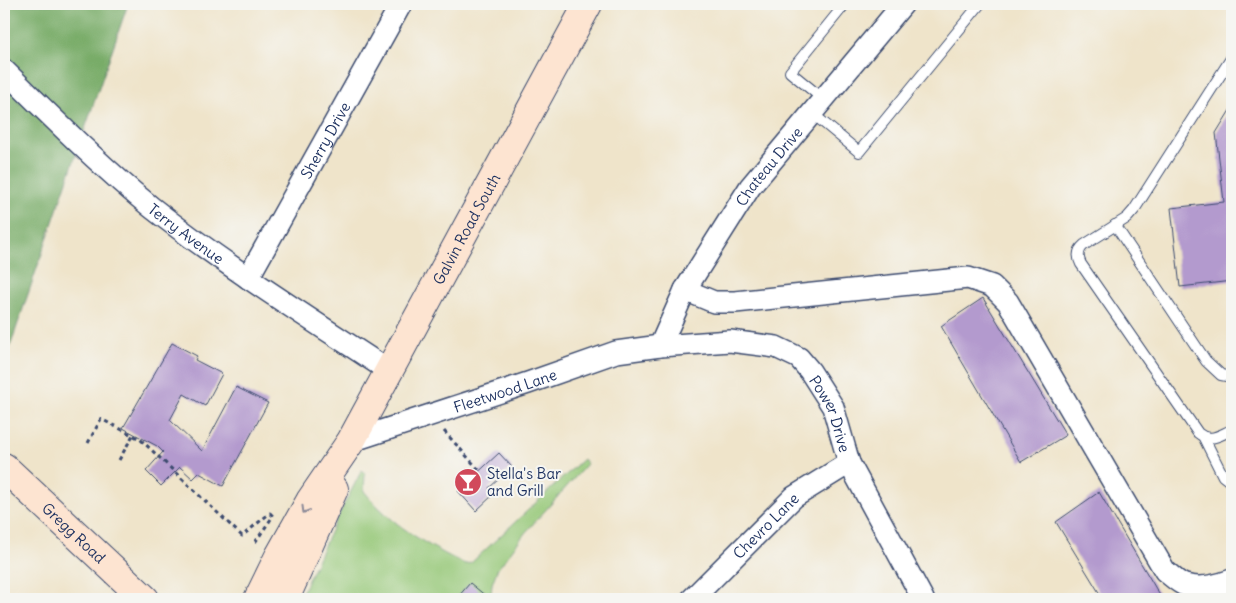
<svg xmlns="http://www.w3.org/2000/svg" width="1236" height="603" font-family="Delius,sans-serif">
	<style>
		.green { fill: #96c878; stroke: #587c6b }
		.forest { fill: #78ac68; stroke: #4a6e63 }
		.building { fill: #b39ace }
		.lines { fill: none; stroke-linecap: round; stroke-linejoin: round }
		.lane-casing { stroke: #3b4a6e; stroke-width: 12 }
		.street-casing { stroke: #3b4a6e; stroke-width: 24 }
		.secondary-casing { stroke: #3b4a6e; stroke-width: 30 }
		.path { stroke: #3b4a6e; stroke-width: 3; stroke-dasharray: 4 4; stroke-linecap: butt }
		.lane { stroke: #fff; stroke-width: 10 }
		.street { stroke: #fff; stroke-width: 21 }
		.secondary { stroke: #fde4d1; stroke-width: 28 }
		.oneway { stroke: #8c8a98 }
		.labels { text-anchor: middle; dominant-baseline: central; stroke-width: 4; stroke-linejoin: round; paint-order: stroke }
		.street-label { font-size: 15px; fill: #1b2f5e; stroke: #f6f6f2 }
		.poi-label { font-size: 15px; fill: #1b2f5e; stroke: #f6f6f2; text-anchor: start }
	</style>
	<rect width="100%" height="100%" fill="#f6f6f2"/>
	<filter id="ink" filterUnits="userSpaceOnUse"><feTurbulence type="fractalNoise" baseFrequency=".02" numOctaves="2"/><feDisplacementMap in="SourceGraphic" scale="10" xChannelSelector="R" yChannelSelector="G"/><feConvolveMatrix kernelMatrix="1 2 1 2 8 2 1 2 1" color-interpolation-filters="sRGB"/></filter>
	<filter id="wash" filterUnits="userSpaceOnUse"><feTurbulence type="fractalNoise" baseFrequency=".0096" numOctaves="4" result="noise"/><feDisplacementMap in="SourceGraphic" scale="20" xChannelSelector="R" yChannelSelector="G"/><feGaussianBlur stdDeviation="1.12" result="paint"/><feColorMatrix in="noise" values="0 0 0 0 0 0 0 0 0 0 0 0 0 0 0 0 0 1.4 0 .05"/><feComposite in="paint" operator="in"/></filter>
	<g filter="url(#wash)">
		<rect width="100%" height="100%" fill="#efe4ca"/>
		<path class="green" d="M583,459L587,464L525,533L497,570L492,584L491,595L488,599H299L337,518L362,470L365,474L364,491C390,524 428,546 465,564L471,563Z"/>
		<polygon class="forest" points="4,4 128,4 4,364"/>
		<g id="blocks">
			<g class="building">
				<polygon points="1232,107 1232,281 1180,287 1171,208 1224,202 1216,133"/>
				<polygon points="983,298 1066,435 1021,462 941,326"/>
				<polygon points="172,343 197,356 195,360 222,374 205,406 184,394 170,420 202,451 236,387 268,403 223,486 199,473 193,479 180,467 161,486 146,471 163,452 157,446 123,428"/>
				<polygon points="499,453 512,467 489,488 494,494 476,511 458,491"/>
				<polygon points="1099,492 1162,599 1103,599 1056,522"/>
				<polygon points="470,583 487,597 485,599 457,598"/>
			</g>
		</g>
	</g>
	<g filter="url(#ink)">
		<use href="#blocks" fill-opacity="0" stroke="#3b4a6e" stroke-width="1"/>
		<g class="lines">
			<g class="lane-casing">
				<g id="lane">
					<path d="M1232,57L1134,210L1127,218L1084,245C1078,250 1077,256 1081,264L1198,433C1210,443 1219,435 1232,430"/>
					<polyline points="823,99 790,72 845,4"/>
					<polyline points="812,113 859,152 980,4"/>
					<polyline points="1115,225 1206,361 1221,375 1232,377"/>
					<polyline points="1204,438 1223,476 1232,483"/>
				</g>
			</g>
			<g class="street-casing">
				<g id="street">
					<path id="s1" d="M4,70C52,117 99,165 151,207C227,267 309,318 389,371"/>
					<path id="s2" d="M248,278L401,4"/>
					<path d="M685,290L714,302H735L968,278L992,286L1008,302L1165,571C1171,575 1178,583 1185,585C1200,590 1218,585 1232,580"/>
					<path id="s3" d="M660,346L685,290L750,187L903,4"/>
					<path id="s4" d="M351,441L528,383L616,352L660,346L730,341L776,347L799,358L810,371L833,407L849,463L923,599"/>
					<path id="s5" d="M692,599L794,497L849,463"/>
				</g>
			</g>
			<g class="secondary-casing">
				<g id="secondary">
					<path id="s6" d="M4,467L145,599"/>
					<path id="s7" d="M258,599L279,556L310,501L351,441L588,4"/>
					<polyline points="285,599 334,489"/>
				</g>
			</g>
			<g class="path">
				<polyline points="444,431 480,471"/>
				<polyline points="88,443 101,419 140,439 242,536 270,513 273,516 256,541 260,544"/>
				<polyline points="119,460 133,435"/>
			</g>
			<use href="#lane" class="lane"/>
			<use href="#street" class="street"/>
			<use href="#secondary" class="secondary"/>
		</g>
		<defs><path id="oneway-chevron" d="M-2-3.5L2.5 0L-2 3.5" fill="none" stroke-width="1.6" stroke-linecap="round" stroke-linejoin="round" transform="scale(1.25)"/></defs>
		<use class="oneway" href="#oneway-chevron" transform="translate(305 510) rotate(120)"/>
	</g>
	<defs>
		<g id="bar-disc" transform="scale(1.4375)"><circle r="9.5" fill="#d1495b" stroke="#f6f6f2"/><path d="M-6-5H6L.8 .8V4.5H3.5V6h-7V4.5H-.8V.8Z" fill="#fff"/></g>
	</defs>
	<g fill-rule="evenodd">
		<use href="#bar-disc" x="468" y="482"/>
	</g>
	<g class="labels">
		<g class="street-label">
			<text stroke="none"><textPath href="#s2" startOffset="158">Sherry Drive</textPath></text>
			<text stroke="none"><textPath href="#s3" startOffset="211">Chateau Drive</textPath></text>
			<text stroke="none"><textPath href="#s7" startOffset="425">Galvin Road South</textPath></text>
			<text stroke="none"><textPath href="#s1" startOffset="245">Terry Avenue</textPath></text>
			<text stroke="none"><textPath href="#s4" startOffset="162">Fleetwood Lane</textPath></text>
			<text stroke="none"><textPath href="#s4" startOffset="531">Power Drive</textPath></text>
			<text stroke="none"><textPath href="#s5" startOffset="104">Chevro Lane</textPath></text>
			<text stroke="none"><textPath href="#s6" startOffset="96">Gregg Road</textPath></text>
		</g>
		<g class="poi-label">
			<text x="487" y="473">Stella's Bar<tspan x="487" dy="17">and Grill</tspan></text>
		</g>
	</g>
	<rect width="1236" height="603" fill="none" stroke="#f6f6f2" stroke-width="20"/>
</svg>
